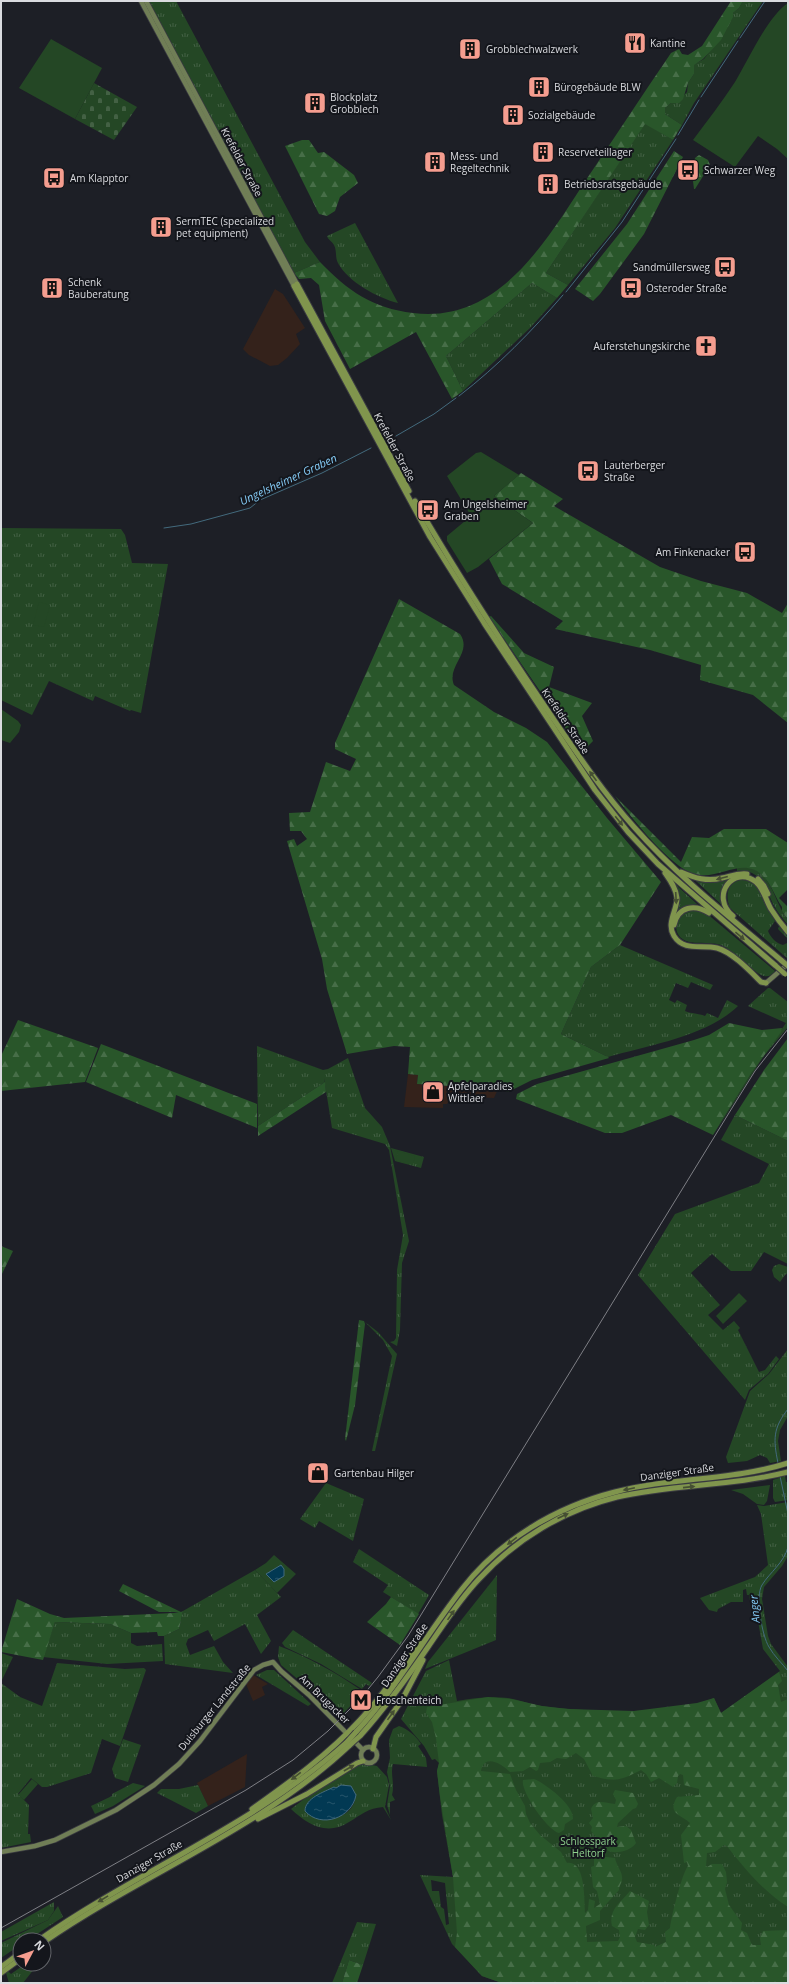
<svg xmlns="http://www.w3.org/2000/svg" width="789" height="1984" font-family="'Open Sans',sans-serif">
	<style>
		.commercial { fill: #34221b }
		.grass { fill: url(#grass-tufts); fill-rule: evenodd }
		.forest { fill: url(#forest-firs); fill-rule: evenodd }
		.cemetery { fill: url(#cemetery-stones) }
		.garden { fill: #244725 }
		.water { fill: url(#water-ripples); stroke: #436a7d }
		.lines { fill: none; stroke-linecap: round; stroke-linejoin: round }
		.stream { stroke: #436a7d; stroke-width: 1 }
		.major-casing { stroke: #3a3b41; stroke-width: 6 }
		.highway-casing { stroke: #3a3b41; stroke-width: 7 }
		.major { stroke: #707e56; stroke-width: 4.5 }
		.highway { stroke: #80954d; stroke-width: 5 }
		.tram { stroke: #7e7f85; stroke-width: 1 }
		.highway-bridge-casing { stroke: #3a3b41; stroke-width: 7; stroke-linecap: butt }
		.highway-bridge { stroke: #80954d; stroke-width: 5 }
		.oneway { fill: #454f32 }
		.labels { text-anchor: middle; dominant-baseline: central; stroke-width: 4; stroke-linejoin: round; paint-order: stroke }
		.poi-label { font-size: 10px; fill: #dadbdf; stroke: #14161c; text-anchor: start }
		.street-label { font-size: 10px; fill: #dadbdf; stroke: #14161c }
		.park-label { font-size: 10px; fill: #8fd28e; stroke: #14161c }
		.water-label { font-size: 11px; font-style: italic; fill: #85cbf6; stroke: #14161c }
	</style>
	<defs>
		<pattern id="grass-tufts" width="24" height="20" patternUnits="userSpaceOnUse"><rect width="24" height="20" fill="#244725"/><path d="M3 7l-1-3M5 7V3M7 7l1-3M15 17l-1-3M17 17v-4M19 17l1-3" fill="none" stroke="#436144"/></pattern>
		<pattern id="forest-firs" width="22" height="20" patternUnits="userSpaceOnUse"><rect width="22" height="20" fill="#29562a"/><path d="M5 1l3.5 6h-7zM16 11l3.5 6h-7z" fill="#476e48"/></pattern>
		<pattern id="cemetery-stones" width="16" height="16" patternUnits="userSpaceOnUse"><rect width="16" height="16" fill="#244725"/><path d="M2 7V4a2 2 0 0 1 4 0v3zM10 15v-3a2 2 0 0 1 4 0v3z" fill="#436144"/></pattern>
		<pattern id="water-ripples" width="26" height="14" patternUnits="userSpaceOnUse"><rect width="26" height="14" fill="#023953"/><path d="M2 4q2-2 4 0t4 0M15 11q2-2 4 0t4 0" fill="none" stroke="#26556b"/></pattern>
	</defs>
	<rect width="100%" height="100%" fill="#1d1f26"/>
	<g class="commercial">
		<polygon points="275,289 283,294 305,328 296,334 300,344 287,358 278,365 270,366 249,355 243,349"/>
		<polygon points="408,1074 418,1075 417,1084 498,1089 494,1098 452,1096 447,1104 443,1104 443,1108 404,1107"/>
		<polygon points="253,1675 268,1684 262,1687 265,1695 253,1701 246,1684"/>
		<polygon points="247,1754 245,1787 208,1806 197,1783"/>
	</g>
	<g class="grass">
		<polygon points="149,1 176,1 305,242 320,262 294,273"/>
		<polygon points="743,1 763,1 694,103 682,125 665,114 665,108 671,103 676,103 687,92 688,83 694,74 693,65 704,59 713,47 733,13 739,8"/>
		<polygon points="645,123 673,140 615,228 568,285 546,273"/>
		<path d="M355,223L398,303C378,298 348,282 338,263C335,258 337,250 334,245C332,241 328,240 327,236Z"/>
		<polygon points="532,283 557,298 530,328 463,391 446,356"/>
		<polygon points="1,528 121,529 125,535 132,563 168,564 141,713 131,710 130,711 95,696 93,701 49,681 32,715 1,700"/>
		<path d="M737,867C772,863 772,901 788,920V925C783,919 777,912 773,904C765,887 761,869 737,871Z"/>
		<path d="M734,877C723,884 718,892 722,905L695,880Z"/>
		<path d="M740,880C763,879 765,905 775,921L768,931C770,937 777,944 783,945L787,943V938L778,929L779,926L788,936V959L730,908C725,896 727,883 740,880Z"/>
		<polygon points="675,884 697,904 684,907 675,915 678,894"/>
		<path d="M695,909L705,912L712,918L775,971C772,975 769,977 764,976C757,975 733,952 725,947C711,938 684,950 677,932C674,923 680,917 686,911Z"/>
		<path d="M620,945L713,985L710,990L691,982L688,988L676,983L669,1000L675,1003L677,1000L687,1005L685,1011C692,1014 698,1013 705,1016L707,1013L718,1018L727,1000L738,1006C707,1036 650,1045 608,1057L561,1034L591,967Z"/>
		<polygon points="768,988 770,988 788,1002 788,1027 763,1057 713,1136 752,1072 786,1023 748,1006"/>
		<polygon points="257,1046 323,1070 328,1069 348,1058 365,1108 382,1127 390,1146 409,1241 402,1263 400,1330 397,1346 390,1342 394,1341 396,1338 397,1270 403,1235 389,1150 385,1144 332,1128 324,1078 325,1082 258,1126"/>
		<polygon points="735,1115 788,1141 788,1264 764,1252 751,1271 731,1271 712,1254 691,1273 720,1305 708,1315 723,1330 734,1321 740,1328 738,1330 759,1372 765,1370 776,1356 779,1359 768,1374 749,1390 745,1400 638,1275 675,1214 759,1183 769,1164 721,1140"/>
		<polygon points="391,1148 424,1157 421,1168 395,1161"/>
		<polygon points="779,1264 788,1267 788,1273 785,1275 780,1282 774,1277 772,1270 774,1266"/>
		<polygon points="365,1322 378,1332 397,1354 375,1451 372,1451 392,1356 383,1340"/>
		<polygon points="788,1349 788,1416 780,1430 778,1441 781,1461 770,1463 767,1458 760,1455 747,1461 728,1463 726,1457 750,1391 769,1374"/>
		<polygon points="785,1476 786,1482 788,1482 788,1500 775,1502 773,1498 773,1480"/>
		<polygon points="326,1483 364,1499 353,1541 319,1521 315,1528 300,1519"/>
		<polygon points="770,1485 767,1501 764,1505 757,1504 743,1494 731,1490"/>
		<path d="M788,1502V1556L782,1566L764,1587L762,1599L768,1636L771,1644L788,1667V1983H502L482,1976L452,1944L420,1875L453,1877L442,1815L437,1771L439,1763L435,1759L432,1760L424,1746L401,1719L426,1671L449,1660L457,1701C474,1698 491,1696 508,1698C519,1700 530,1704 541,1706C585,1712 674,1716 714,1698L721,1713L780,1671L763,1649L755,1604L753,1600H750L749,1595H747L746,1589L743,1590V1602H731L718,1609L717,1612L709,1610L700,1598L755,1577L768,1565L761,1514L757,1505L764,1506ZM431,1880L445,1883L449,1924L446,1925L444,1909L441,1907L439,1891H432Z"/>
		<polygon points="359,1549 429,1595 418,1614 383,1592 388,1585 353,1562"/>
		<polygon points="255,1570 281,1597 257,1615 271,1641 261,1654 245,1624 214,1641 208,1630 188,1639 186,1644 190,1655 214,1646 223,1662 233,1673 165,1664 164,1636 179,1629 183,1611"/>
		<polygon points="497,1575 496,1640 425,1669 428,1662"/>
		<polygon points="55,1622 110,1624 131,1633 131,1643 137,1646 162,1644 163,1661 107,1664 43,1657"/>
		<polygon points="293,1630 372,1683 369,1686 366,1684 362,1689 321,1664 285,1647 282,1643"/>
		<path d="M279,1646C308,1657 335,1672 361,1690L356,1695L358,1698L338,1719L307,1687L281,1665L278,1657Z"/>
		<polygon points="1,1653 13,1657 1,1682"/>
		<polygon points="57,1663 125,1669 144,1668 146,1670 120,1746 102,1739 91,1773 47,1787 42,1787 31,1778 18,1794 29,1805 28,1834 30,1834 31,1842 1,1848 1,1683 20,1697 42,1706"/>
		<polygon points="267,1670 274,1670 311,1704 308,1706 256,1675"/>
		<path d="M399,1726C408,1729 416,1736 421,1744L418,1746L426,1758L427,1767L393,1764C390,1774 395,1784 392,1795L395,1800L390,1802V1815L387,1805L390,1786L387,1772L390,1758L389,1740L393,1729Z"/>
		<polygon points="123,1739 141,1745 128,1782 115,1778 112,1769"/>
		<path d="M362,1763L377,1766L387,1777L389,1785L385,1807L391,1820L383,1807C368,1808 361,1815 349,1822C327,1836 308,1825 291,1809L308,1796ZM336,1788L355,1800C351,1814 339,1818 325,1820Z"/>
		<polygon points="133,1783 145,1786 113,1806 95,1814 91,1806 112,1796 112,1794"/>
		<polygon points="198,1785 208,1806 196,1813 157,1793 161,1789 179,1789"/>
		<polygon points="54,1902 54,1911 48,1920 1,1941 1,1932"/>
		<polygon points="58,1906 63,1917 28,1940 20,1940 20,1945 1,1958 1,1943 48,1920"/>
		<polygon points="357,1922 376,1924 363,1965 349,1960 342,1983 332,1983"/>
		<polygon points="25,1964 38,1964 23,1983 9,1983 6,1973 8,1971 11,1974"/>
	</g>
	<g class="forest">
		<path d="M731,1H743L739,8L733,13V17L721,40L703,59L694,65V74L688,83L683,99L679,103H671L665,108V114L682,125L673,140L645,124L546,273L568,285L557,298L532,283L446,356L463,391L452,399L416,332L350,369L325,321L319,285L311,278L299,279L294,273L320,262C348,291 372,308 413,313C500,324 547,239 588,177C616,135 643,94 671,53L679,49L682,54L688,55L702,46Z"/>
		<polygon points="302,140 309,140 318,153 324,152 354,175 358,183 340,197 335,211 327,216 319,214 285,146"/>
		<polygon points="674,151 683,157 644,234 600,294 593,301 575,289 627,224"/>
		<polygon points="699,155 708,160 710,165 695,189 694,189 692,173 695,158"/>
		<polygon points="521,473 563,499 554,506 660,567 701,581 747,593 782,613 788,603 788,723 753,695 700,680 701,665 650,650 555,629 563,621 502,584 489,559 533,523 494,496"/>
		<path d="M399,599L460,634C473,653 446,666 454,685L494,712L526,728L547,742L607,818L661,882L620,945L591,967L561,1034L608,1057L609,1058L532,1080L508,1092L498,1089L417,1084L418,1075L408,1074L410,1047L394,1046L347,1054L327,989L322,959L287,841L294,839L297,846L307,839L301,831H290L289,813L310,812L326,762L350,771L356,759L335,749V743Z"/>
		<polygon points="491,616 524,653 554,667 549,687 592,703 582,716 593,741 582,752 489,617"/>
		<path d="M615,796L681,862L692,837L709,838L724,829H766L788,843V889L779,898L788,907V920L782,911V907C775,897 772,885 763,876C741,854 716,885 689,872C665,860 631,817 615,796Z"/>
		<polygon points="18,1020 98,1048 85,1082 1,1091 1,1056"/>
		<polygon points="729,1023 762,1030 782,1028 781,1032 752,1072 713,1135 671,1115 622,1133 605,1133 516,1099 517,1094 537,1084 694,1040 709,1035"/>
		<polygon points="788,1038 788,1141 735,1115 764,1070"/>
		<polygon points="101,1044 257,1104 257,1128 176,1095 172,1118 86,1082"/>
		<polygon points="325,1082 326,1092 258,1136 258,1126"/>
		<polygon points="1,1246 13,1251 1,1276"/>
		<polygon points="359,1320 364,1321 365,1324 355,1405 346,1441 345,1439"/>
		<polygon points="123,1584 181,1612 183,1611 179,1629 164,1636 158,1636 157,1632 131,1633 110,1624 55,1622 43,1660 1,1652 17,1599 50,1614 64,1618 174,1613 179,1612 159,1612 119,1591"/>
		<polygon points="391,1597 419,1614 400,1645 367,1622 386,1604"/>
		<path d="M779,1672L782,1681L778,1685L781,1702L788,1699V1907C765,1893 743,1867 727,1846L724,1845L715,1852L707,1853L706,1866L707,1867L712,1864H722L726,1872L727,1882L725,1889L729,1905L742,1923L741,1930L747,1933L752,1945H761L760,1938L763,1931L788,1930V1983H502L482,1976L455,1947L457,1933L453,1877L440,1796L437,1771L439,1763L436,1738L432,1722L426,1713L427,1707L488,1697L511,1699L542,1706L568,1709L634,1711L697,1703L714,1698L721,1713ZM576,1753L584,1759L593,1776C615,1782 620,1781 641,1770L646,1774L651,1782L659,1778L673,1787L677,1783L678,1776L680,1774L683,1775L684,1785L699,1789V1795L677,1797C667,1814 680,1814 690,1823L681,1835L684,1863L687,1862L688,1866C682,1873 671,1918 670,1928L665,1932L666,1942L655,1947L654,1945L637,1942L635,1937L638,1929L645,1930L649,1925L647,1912L649,1901L630,1891C621,1902 608,1910 612,1926L619,1930L620,1937L618,1941L587,1942L586,1926L600,1920V1911L619,1890C619,1885 623,1882 622,1877C622,1871 616,1865 615,1858L597,1856L594,1859V1866L591,1867L593,1887L597,1891L600,1904L594,1908L595,1901L589,1899L588,1910L585,1913C584,1901 586,1860 567,1863L561,1852L540,1835L530,1823L526,1814L525,1806L516,1790L510,1774L481,1771C484,1753 502,1764 510,1772L523,1771L530,1767L536,1771L538,1770L540,1763L550,1762L557,1758L566,1759Z"/>
		<path d="M534,1779C546,1784 574,1805 573,1819L565,1824L564,1830L559,1833C548,1831 520,1791 523,1780Z"/>
		<path d="M615,1790L633,1793L638,1804L636,1808L633,1809L618,1823L617,1827L626,1826L631,1830L636,1843C631,1851 615,1855 607,1850C605,1849 595,1835 591,1831L592,1827L589,1823L593,1818L591,1809C596,1798 604,1803 615,1804L616,1800L613,1794Z"/>
		<polygon points="349,1960 363,1965 357,1983 342,1983"/>
	</g>
	<polygon class="cemetery" points="94,83 137,107 114,140 75,119"/>
	<g class="garden">
		<path d="M788,3V159L777,149L758,136L735,167L693,140C707,121 722,102 735,82C748,61 767,17 788,3Z"/>
		<polygon points="51,39 102,68 75,119 19,88"/>
		<polygon points="481,452 519,475 494,496 533,523 478,567 467,573 447,541 447,536 471,516 447,476 476,453"/>
		<polygon points="39,602 50,605 44,627 33,625"/>
		<polygon points="1,709 18,721 21,725 19,732 10,743 1,740"/>
		<polygon points="398,1151 415,1156 413,1165 396,1161"/>
		<polygon points="739,1293 747,1301 723,1324 716,1316"/>
		<polygon points="274,1555 296,1574 277,1593 255,1570 266,1563"/>
		<polygon points="32,1779 38,1784 24,1800 18,1795"/>
	</g>
	<g class="water">
		<polygon points="281,1565 284,1569 284,1576 274,1582 266,1574"/>
		<path d="M341,1785L351,1786L356,1795C352,1818 321,1829 305,1811C305,1798 324,1792 334,1787L336,1788Z"/>
	</g>
	<g class="lines">
		<g class="stream">
			<polyline points="740,38 765,1"/>
			<polyline points="701,97 738,41"/>
			<polyline points="678,135 699,100"/>
			<polyline points="566,292 622,222 676,139"/>
			<path d="M459,396C498,366 532,331 563,295"/>
			<polyline points="396,436 434,414 456,398"/>
			<polyline points="164,528 191,524 250,508 260,500 322,473 371,448"/>
			<path d="M778,1463C773,1439 773,1428 788,1409"/>
			<polyline points="780,1476 788,1514"/>
			<path d="M788,1547C784,1563 770,1572 762,1585C755,1596 762,1636 769,1647C774,1656 782,1663 788,1671"/>
		</g>
		<g class="major-casing">
			<g id="major">
				<polyline points="141,1 294,286"/>
				<polyline points="146,1 297,284"/>
				<polyline points="766,983 788,964"/>
				<circle cx="369" cy="1755" r="8"/>
				<polyline points="1,1852 35,1846 55,1840 116,1810 154,1785 179,1764 200,1741 254,1670 263,1665 273,1662 281,1671 309,1695 363,1750"/>
			</g>
		</g>
		<g class="highway-casing">
			<g id="highway">
				<polyline points="297,284 409,491"/>
				<polyline points="294,286 430,537 484,623 595,790 628,832 658,864 776,966"/>
				<path d="M415,501C456,572 500,640 546,708C574,749 601,790 634,827C678,877 731,918 782,961"/>
				<path d="M681,872C695,878 707,882 722,878C731,876 737,873 747,874"/>
				<path d="M665,873C670,880 676,888 677,898C677,911 666,923 674,936C684,952 702,944 717,948C732,952 750,971 761,982L766,983"/>
				<polyline points="758,879 764,886 768,894"/>
				<path d="M733,916C709,896 734,864 756,882C764,889 766,901 771,909C776,917 782,925 788,932"/>
				<path d="M674,925C678,906 695,904 709,913"/>
				<path d="M356,1732C397,1688 425,1636 462,1589C500,1540 556,1507 615,1492C671,1477 732,1481 788,1463"/>
				<path d="M360,1736C385,1708 407,1678 428,1647C444,1624 459,1600 479,1579C516,1539 564,1510 617,1497C673,1484 732,1486 788,1472"/>
				<polyline points="373,1749 376,1737 402,1700 423,1660"/>
				<path d="M252,1809C290,1782 329,1754 360,1720C382,1696 401,1669 420,1643"/>
				<polyline points="258,1819 307,1794 357,1763 363,1761"/>
				<path d="M39,1940C139,1870 255,1825 347,1742"/>
				<path d="M44,1942C144,1873 261,1829 350,1745"/>
				<polyline points="1,1967 20,1953"/>
				<polyline points="1,1973 20,1959"/>
			</g>
		</g>
		<use href="#major" class="major"/>
		<use href="#highway" class="highway"/>
		<polyline class="tram" points="1,1928 246,1790 293,1760 328,1731 360,1699 378,1677 408,1636 740,1095 755,1071 788,1029"/>
		<g class="highway-bridge-casing">
			<g id="highway-bridge">
				<polyline points="782,961 788,966"/>
				<polyline points="776,966 785,974"/>
				<polyline points="347,1742 356,1732"/>
				<polyline points="350,1745 360,1736"/>
			</g>
		</g>
		<use href="#highway-bridge" class="highway-bridge"/>
	</g>
	<defs><path id="oneway-solid" d="M-6-.8H1V-3.2L6.5 0L1 3.2V.8H-6Z"/></defs>
	<g class="oneway">
		<use href="#oneway-solid" transform="translate(593 776) rotate(-126)"/>
		<use href="#oneway-solid" transform="translate(619 821) rotate(51)"/>
		<use href="#oneway-solid" transform="translate(722 878) rotate(165)"/>
		<use href="#oneway-solid" transform="translate(676 898) rotate(87)"/>
		<use href="#oneway-solid" transform="translate(740 936) rotate(40)"/>
		<use href="#oneway-solid" transform="translate(689 1487) rotate(-6)"/>
		<use href="#oneway-solid" transform="translate(629 1489) rotate(168)"/>
		<use href="#oneway-solid" transform="translate(563 1516) rotate(-24)"/>
		<use href="#oneway-solid" transform="translate(512 1541) rotate(143)"/>
		<use href="#oneway-solid" transform="translate(451 1615) rotate(-55)"/>
		<use href="#oneway-solid" transform="translate(391 1715) rotate(-54)"/>
		<use href="#oneway-solid" transform="translate(349 1768) rotate(-30)"/>
		<use href="#oneway-solid" transform="translate(296 1776) rotate(143)"/>
		<use href="#oneway-solid" transform="translate(103 1899) rotate(149)"/>
	</g>
	<defs>
		<g id="restaurant-square" transform="scale(1.15)"><rect x="-9" y="-9" width="18" height="18" rx="4" fill="#f59d8f" stroke="#14161c"/><path d="M-5-6h1v4h1v-4h1v4h1v-4h1v5L-1.5 .5V6h-2V.5L-5-1ZM5-6V6H3V1.5H1.5Q1.5-4 5-6Z" fill="#111"/></g>
		<g id="building-square" transform="scale(1.15)"><rect x="-9" y="-9" width="18" height="18" rx="4" fill="#f59d8f" stroke="#14161c"/><path d="M-4-6H4V6H1V3H-1V6H-4ZM-2.5-4.3h1.7v1.8h-1.7ZM.8-4.3h1.7v1.8H.8ZM-2.5-1h1.7V.8h-1.7ZM.8-1h1.7V.8H.8Z" fill="#111"/></g>
		<g id="bus-square" transform="scale(1.15)"><rect x="-9" y="-9" width="18" height="18" rx="4" fill="#f59d8f" stroke="#14161c"/><path d="M-5-6H5V4H4V6H2V4H-2V6H-4V4H-5ZM-3.5-4V0h7V-4ZM-3.5 1.2v1.5H-2V1.2ZM2 1.2v1.5H3.5V1.2Z" fill="#111"/></g>
		<g id="church-square" transform="scale(1.15)"><rect x="-9" y="-9" width="18" height="18" rx="4" fill="#f59d8f" stroke="#14161c"/><path d="M-1.2-6h2.4v3.5h3.3v2.4h-3.3V6h-2.4V-.1h-3.3v-2.4h3.3Z" fill="#111"/></g>
		<g id="shop-square" transform="scale(1.15)"><rect x="-9" y="-9" width="18" height="18" rx="4" fill="#f59d8f" stroke="#14161c"/><path d="M-5-2.5h2.3a2.7 3.5 0 0 1 5.4 0H5L5.5 6h-11ZM-1.5-2.5h3a1.5 2.3 0 0 0-3 0Z" fill="#111"/></g>
		<g id="metro-square" transform="scale(1.15)"><rect x="-9" y="-9" width="18" height="18" rx="4" fill="#f59d8f" stroke="#14161c"/><path d="M-5.5 5V-5H-3L0 0L3-5H5.5V5H3V-.5L0 4L-3-.5V5Z" fill="#111"/></g>
	</defs>
	<g fill-rule="evenodd">
		<use href="#restaurant-square" x="635" y="43"/>
		<use href="#building-square" x="470" y="49"/>
		<use href="#building-square" x="539" y="87"/>
		<use href="#building-square" x="315" y="103"/>
		<use href="#building-square" x="513" y="115"/>
		<use href="#building-square" x="543" y="152"/>
		<use href="#building-square" x="435" y="162"/>
		<use href="#bus-square" x="688" y="170"/>
		<use href="#bus-square" x="54" y="178"/>
		<use href="#building-square" x="548" y="184"/>
		<use href="#building-square" x="161" y="227"/>
		<use href="#bus-square" x="725" y="267"/>
		<use href="#building-square" x="52" y="288"/>
		<use href="#bus-square" x="631" y="288"/>
		<use href="#church-square" x="706" y="346"/>
		<use href="#bus-square" x="588" y="471"/>
		<use href="#bus-square" x="428" y="510"/>
		<use href="#bus-square" x="745" y="552"/>
		<use href="#shop-square" x="433" y="1092"/>
		<use href="#shop-square" x="318" y="1473"/>
		<use href="#metro-square" x="361" y="1700"/>
	</g>
	<g class="labels">
		<g class="poi-label">
			<text x="650" y="43">Kantine</text>
			<text x="486" y="49">Grobblechwalzwerk</text>
			<text x="554" y="87">Bürogebäude BLW</text>
			<text x="330" y="97">Blockplatz<tspan x="330" dy="12">Grobblech</tspan></text>
			<text x="528" y="115">Sozialgebäude</text>
			<text x="558" y="152">Reserveteillager</text>
			<text x="450" y="156">Mess- und<tspan x="450" dy="12">Regeltechnik</tspan></text>
			<text x="704" y="170">Schwarzer Weg</text>
			<text x="70" y="178">Am Klapptor</text>
			<text x="564" y="184">Betriebsratsgebäude</text>
			<text x="176" y="221">SermTEC (specialized<tspan x="176" dy="12">pet equipment)</tspan></text>
			<text x="710" y="267" text-anchor="end">Sandmüllersweg</text>
			<text x="68" y="282">Schenk<tspan x="68" dy="12">Bauberatung</tspan></text>
			<text x="646" y="288">Osteroder Straße</text>
			<text x="690" y="346" text-anchor="end">Auferstehungskirche</text>
			<text x="604" y="465">Lauterberger<tspan x="604" dy="12">Straße</tspan></text>
			<text x="444" y="504">Am Ungelsheimer<tspan x="444" dy="12">Graben</tspan></text>
			<text x="730" y="552" text-anchor="end">Am Finkenacker</text>
			<text x="448" y="1086">Apfelparadies<tspan x="448" dy="12">Wittlaer</tspan></text>
			<text x="334" y="1473">Gartenbau Hilger</text>
			<text x="376" y="1700">Froschenteich</text>
		</g>
		<g class="street-label">
			<text transform="translate(242 162) rotate(62)">Krefelder Straße</text>
			<text transform="translate(395 447) rotate(62)">Krefelder Straße</text>
			<text transform="translate(566 721) rotate(56)">Krefelder Straße</text>
			<text transform="translate(677 1472) rotate(-8)">Danziger Straße</text>
			<text transform="translate(404 1655) rotate(-56)">Danziger Straße</text>
			<text transform="translate(325 1699) rotate(44)">Am Brugacker</text>
			<text transform="translate(214 1707) rotate(-51)">Duisburger Landstraße</text>
			<text transform="translate(149 1861) rotate(-30)">Danziger Straße</text>
		</g>
		<g class="park-label">
			<text x="588" y="1841">Schlosspark<tspan x="588" dy="12">Heltorf</tspan></text>
		</g>
		<g class="water-label">
			<text transform="translate(288 479) rotate(-25)">Ungelsheimer Graben</text>
			<text transform="translate(754 1609) rotate(-95)">Anger</text>
		</g>
	</g>
	<rect width="789" height="1984" fill="none" stroke="#dadbdf" stroke-width="4"/>
	<g transform="translate(32 1952) rotate(49)"><circle r="19" fill="#14161c" stroke="#63656a"/>
	<path d="M0-3L7 15L0 10L-7 15Z" fill="#f59d8f"/>
	<text y="-6" font-size="11" font-weight="bold" text-anchor="middle" fill="#dadbdf">N</text>
	</g>
</svg>
